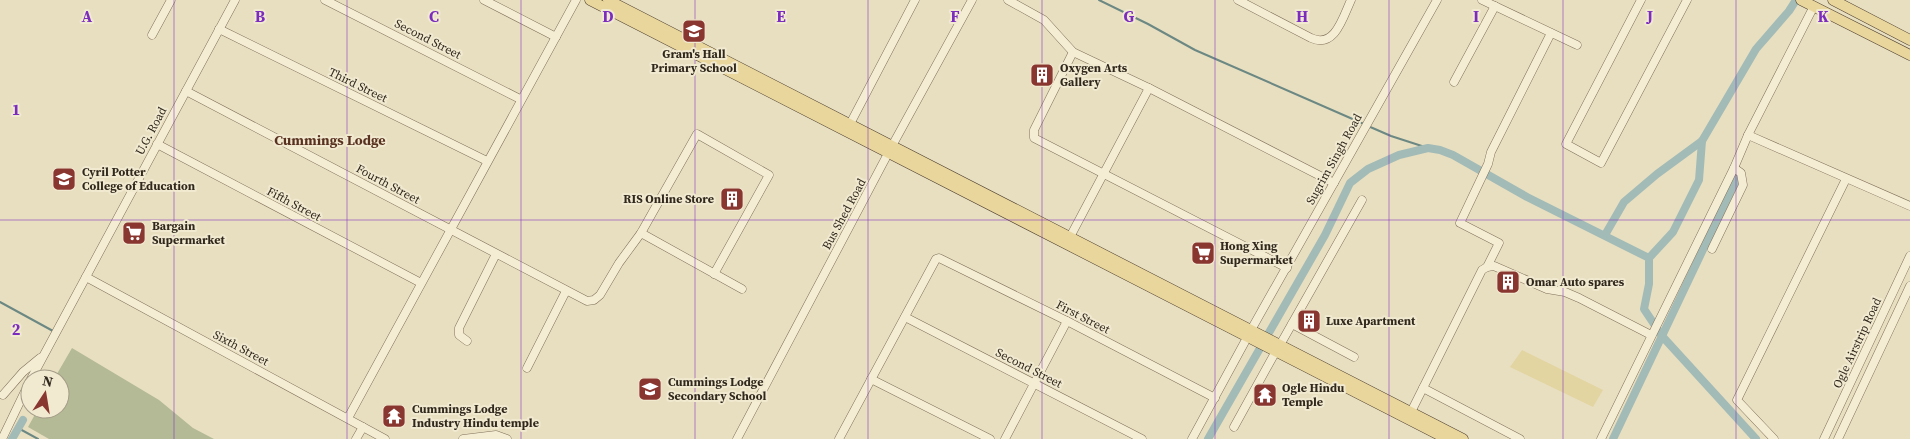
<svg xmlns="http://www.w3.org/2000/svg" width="1910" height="439" font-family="'Source Serif 4',serif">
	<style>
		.sand { fill: #e2d5a1 }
		.cemetery { fill: #b4ba95 }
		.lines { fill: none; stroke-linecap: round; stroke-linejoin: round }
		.stream { stroke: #6c8883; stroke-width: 2 }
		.canal { stroke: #a3bbb6; stroke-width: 8 }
		.minor-casing { stroke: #80715b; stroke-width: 9 }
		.major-casing { stroke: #4e3f2f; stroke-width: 11 }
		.minor { stroke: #f4edd3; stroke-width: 8 }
		.major { stroke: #e9d69c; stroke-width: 10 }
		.grid { fill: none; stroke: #7b2cbf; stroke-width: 1; stroke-opacity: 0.55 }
		.labels { text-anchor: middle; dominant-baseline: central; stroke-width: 4; stroke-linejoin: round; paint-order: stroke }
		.street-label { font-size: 12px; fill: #31281d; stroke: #f1e9d0 }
		.poi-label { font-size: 12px; font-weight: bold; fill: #31281d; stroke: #f1e9d0; text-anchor: start }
		.neighbourhood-label { font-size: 14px; font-weight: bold; fill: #593121; stroke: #f1e9d0 }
		.grid-label { font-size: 16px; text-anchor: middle; font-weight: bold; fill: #7b2cbf; stroke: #f1e9d0; stroke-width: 4; stroke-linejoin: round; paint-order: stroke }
	</style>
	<rect width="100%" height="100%" fill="#e8dfc1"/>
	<polygon class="sand" points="1522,350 1603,390 1593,407 1510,367"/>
	<polygon class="cemetery" points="72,348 159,400 193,428 214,439 49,439 28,427 38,409 60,409 60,379 54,379"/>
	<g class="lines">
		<g class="stream">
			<polyline points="1099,0 1148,24 1195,50 1364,124"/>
			<polyline points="1368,126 1391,136 1428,148"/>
			<polyline points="0,302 53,331"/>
			<polyline points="18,428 38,439"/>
		</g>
		<g class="canal">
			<polyline points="1702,141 1699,180 1673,232 1649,258 1649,284 1644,309 1662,336 1756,439"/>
			<polyline points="1605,235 1624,202 1657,174 1702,141 1756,49 1789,11 1796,0"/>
			<polyline points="12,439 23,420"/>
			<polyline points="1208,439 1325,235 1350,183 1368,169 1399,155 1428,148 1440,150 1453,155 1527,197 1649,258"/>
			<polyline points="1613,439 1738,176"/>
		</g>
		<g class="minor-casing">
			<g id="minor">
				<polyline points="325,0 520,99"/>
				<polyline points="484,0 556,37"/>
				<polyline points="1008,0 1044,20 1073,52 1149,88 1334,183"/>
				<path d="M1238,0L1311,38C1335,49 1343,17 1351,0"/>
				<polyline points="1482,0 1577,45"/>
				<polyline points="1641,0 1566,144 1601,163 1687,0"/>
				<polyline points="219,29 487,161"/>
				<polyline points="152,35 171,0"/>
				<polyline points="1073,52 1034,130 1034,138 1287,268"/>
				<polyline points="1454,82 1495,6"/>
				<polyline points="186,91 587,301 594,300 600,295 619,263 641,233 697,134 769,175 714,274"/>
				<polyline points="850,124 915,0"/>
				<polyline points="1748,135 1910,206"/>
				<polyline points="157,144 421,283"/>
				<polyline points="641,233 742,289"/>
				<polyline points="1070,237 1149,88"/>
				<polyline points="1712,249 1743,185 1741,173 1734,168"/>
				<polyline points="1487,267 1499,243 1460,223 1488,164 1491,152 1551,33"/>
				<polyline points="86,277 385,439"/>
				<polyline points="905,317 1142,439"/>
				<polyline points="1292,324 1354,357"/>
				<polyline points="1251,330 1437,0"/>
				<polyline points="467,341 459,335 459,328 496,254"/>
				<polyline points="1280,345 1362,200"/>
				<polyline points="527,368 566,291"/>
				<polyline points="31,379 235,0"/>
				<polyline points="871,379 990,439"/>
				<polyline points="1423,388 1520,439"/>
				<polyline points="3,395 23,372 40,358"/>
				<polyline points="1411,412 1482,270 1487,267 1494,266 1547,289 1565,292 1579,298 1651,335"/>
				<polyline points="348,418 576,0"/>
				<polyline points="1234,427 1276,351"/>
				<polyline points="2,439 30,381"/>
				<polyline points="356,439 363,427"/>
				<polyline points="463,439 496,435 507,439"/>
				<polyline points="737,439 892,146 972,0"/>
				<polyline points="839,439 936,259 939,258 1067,321 1215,398"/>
				<polyline points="1005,439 1067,321"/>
				<polyline points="1192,439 1248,336"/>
				<polyline points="1601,439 1734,168 1748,135 1814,6"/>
				<polyline points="1774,439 1737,400 1846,179"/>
				<polyline points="1824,439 1910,256"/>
				<polyline points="1838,439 1910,286"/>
			</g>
		</g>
		<g class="major-casing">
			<g id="major">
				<polyline points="590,0 1447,439"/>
				<polyline points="608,0 1463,439"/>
				<polyline points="1801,0 1910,55"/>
				<polyline points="1833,0 1910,40"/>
			</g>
		</g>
		<use href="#minor" class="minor"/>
		<use href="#major" class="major"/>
	</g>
	<path class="grid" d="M174,0V439M347,0V439M521,0V439M695,0V439M868,0V439M1042,0V439M1215,0V439M1389,0V439M1563,0V439M1736,0V439M0,220H1910"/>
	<defs>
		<g id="school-square" transform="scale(1.25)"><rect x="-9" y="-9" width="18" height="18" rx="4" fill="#893631" stroke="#f1e9d0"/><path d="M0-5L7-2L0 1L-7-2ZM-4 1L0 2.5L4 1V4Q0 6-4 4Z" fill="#fff"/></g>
		<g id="building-square" transform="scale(1.25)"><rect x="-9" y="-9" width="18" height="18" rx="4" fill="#893631" stroke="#f1e9d0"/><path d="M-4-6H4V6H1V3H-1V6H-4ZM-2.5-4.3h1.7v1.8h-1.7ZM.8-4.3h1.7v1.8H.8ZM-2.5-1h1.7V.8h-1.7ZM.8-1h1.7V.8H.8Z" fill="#fff"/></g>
		<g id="supermarket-square" transform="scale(1.25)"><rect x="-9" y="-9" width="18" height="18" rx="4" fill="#893631" stroke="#f1e9d0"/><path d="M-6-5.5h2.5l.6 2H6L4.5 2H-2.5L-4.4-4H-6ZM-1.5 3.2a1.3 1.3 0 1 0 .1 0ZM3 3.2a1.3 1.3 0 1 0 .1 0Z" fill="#fff"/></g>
		<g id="temple-square" transform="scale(1.25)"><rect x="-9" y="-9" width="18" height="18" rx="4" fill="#893631" stroke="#f1e9d0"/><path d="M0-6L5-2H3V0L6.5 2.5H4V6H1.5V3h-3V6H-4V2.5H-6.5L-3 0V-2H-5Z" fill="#fff"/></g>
	</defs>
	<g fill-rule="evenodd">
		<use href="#school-square" x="694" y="31"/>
		<use href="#building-square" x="1042" y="75"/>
		<use href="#school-square" x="64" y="179"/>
		<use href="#building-square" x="732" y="199"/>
		<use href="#supermarket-square" x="134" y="233"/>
		<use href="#supermarket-square" x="1203" y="253"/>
		<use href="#building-square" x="1508" y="282"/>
		<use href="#building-square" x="1309" y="321"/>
		<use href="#school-square" x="650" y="389"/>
		<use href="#temple-square" x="1265" y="395"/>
		<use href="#temple-square" x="394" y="416"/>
	</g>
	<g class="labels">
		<g class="street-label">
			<text transform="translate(428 39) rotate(27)">Second Street</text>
			<text transform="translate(358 85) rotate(26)">Third Street</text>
			<text transform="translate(151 131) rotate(-62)">U.G. Road</text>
			<text transform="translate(1334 159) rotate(-61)">Sugrim Singh Road</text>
			<text transform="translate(388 184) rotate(28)">Fourth Street</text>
			<text transform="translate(294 204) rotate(28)">Fifth Street</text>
			<text transform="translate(844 214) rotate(-62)">Bus Shed Road</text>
			<text transform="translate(1083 317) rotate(27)">First Street</text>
			<text transform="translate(1857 343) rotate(-65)">Ogle Airstrip Road</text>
			<text transform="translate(241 348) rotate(28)">Sixth Street</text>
			<text transform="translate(1029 368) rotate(27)">Second Street</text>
		</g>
		<g class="poi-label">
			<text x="694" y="54" text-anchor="middle">Gram's Hall<tspan x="694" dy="14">Primary School</tspan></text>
			<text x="1060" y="68">Oxygen Arts<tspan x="1060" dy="14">Gallery</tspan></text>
			<text x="82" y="172">Cyril Potter<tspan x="82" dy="14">College of Education</tspan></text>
			<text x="714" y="199" text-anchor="end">RIS Online Store</text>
			<text x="152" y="226">Bargain<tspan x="152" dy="14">Supermarket</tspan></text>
			<text x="1220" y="246">Hong Xing<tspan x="1220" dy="14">Supermarket</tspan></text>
			<text x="1526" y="282">Omar Auto spares</text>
			<text x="1326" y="321">Luxe Apartment</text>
			<text x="668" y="382">Cummings Lodge<tspan x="668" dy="14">Secondary School</tspan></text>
			<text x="1282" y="388">Ogle Hindu<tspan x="1282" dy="14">Temple</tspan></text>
			<text x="412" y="409">Cummings Lodge<tspan x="412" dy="14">Industry Hindu temple</tspan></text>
		</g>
		<g class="neighbourhood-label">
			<text x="330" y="140">Cummings Lodge</text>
		</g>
	</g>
	<g class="grid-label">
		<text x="87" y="22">A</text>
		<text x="260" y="22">B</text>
		<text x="434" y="22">C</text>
		<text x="608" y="22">D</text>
		<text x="781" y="22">E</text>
		<text x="955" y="22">F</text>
		<text x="1129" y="22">G</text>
		<text x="1302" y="22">H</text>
		<text x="1476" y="22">I</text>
		<text x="1650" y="22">J</text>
		<text x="1823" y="22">K</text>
		<text x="16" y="115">1</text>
		<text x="16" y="335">2</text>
	</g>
	<g transform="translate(45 394) rotate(12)"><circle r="24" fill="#f1e9d0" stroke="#a49c88"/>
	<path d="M0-4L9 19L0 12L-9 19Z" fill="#893631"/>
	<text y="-8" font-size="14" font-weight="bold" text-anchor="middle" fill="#31281d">N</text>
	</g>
</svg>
